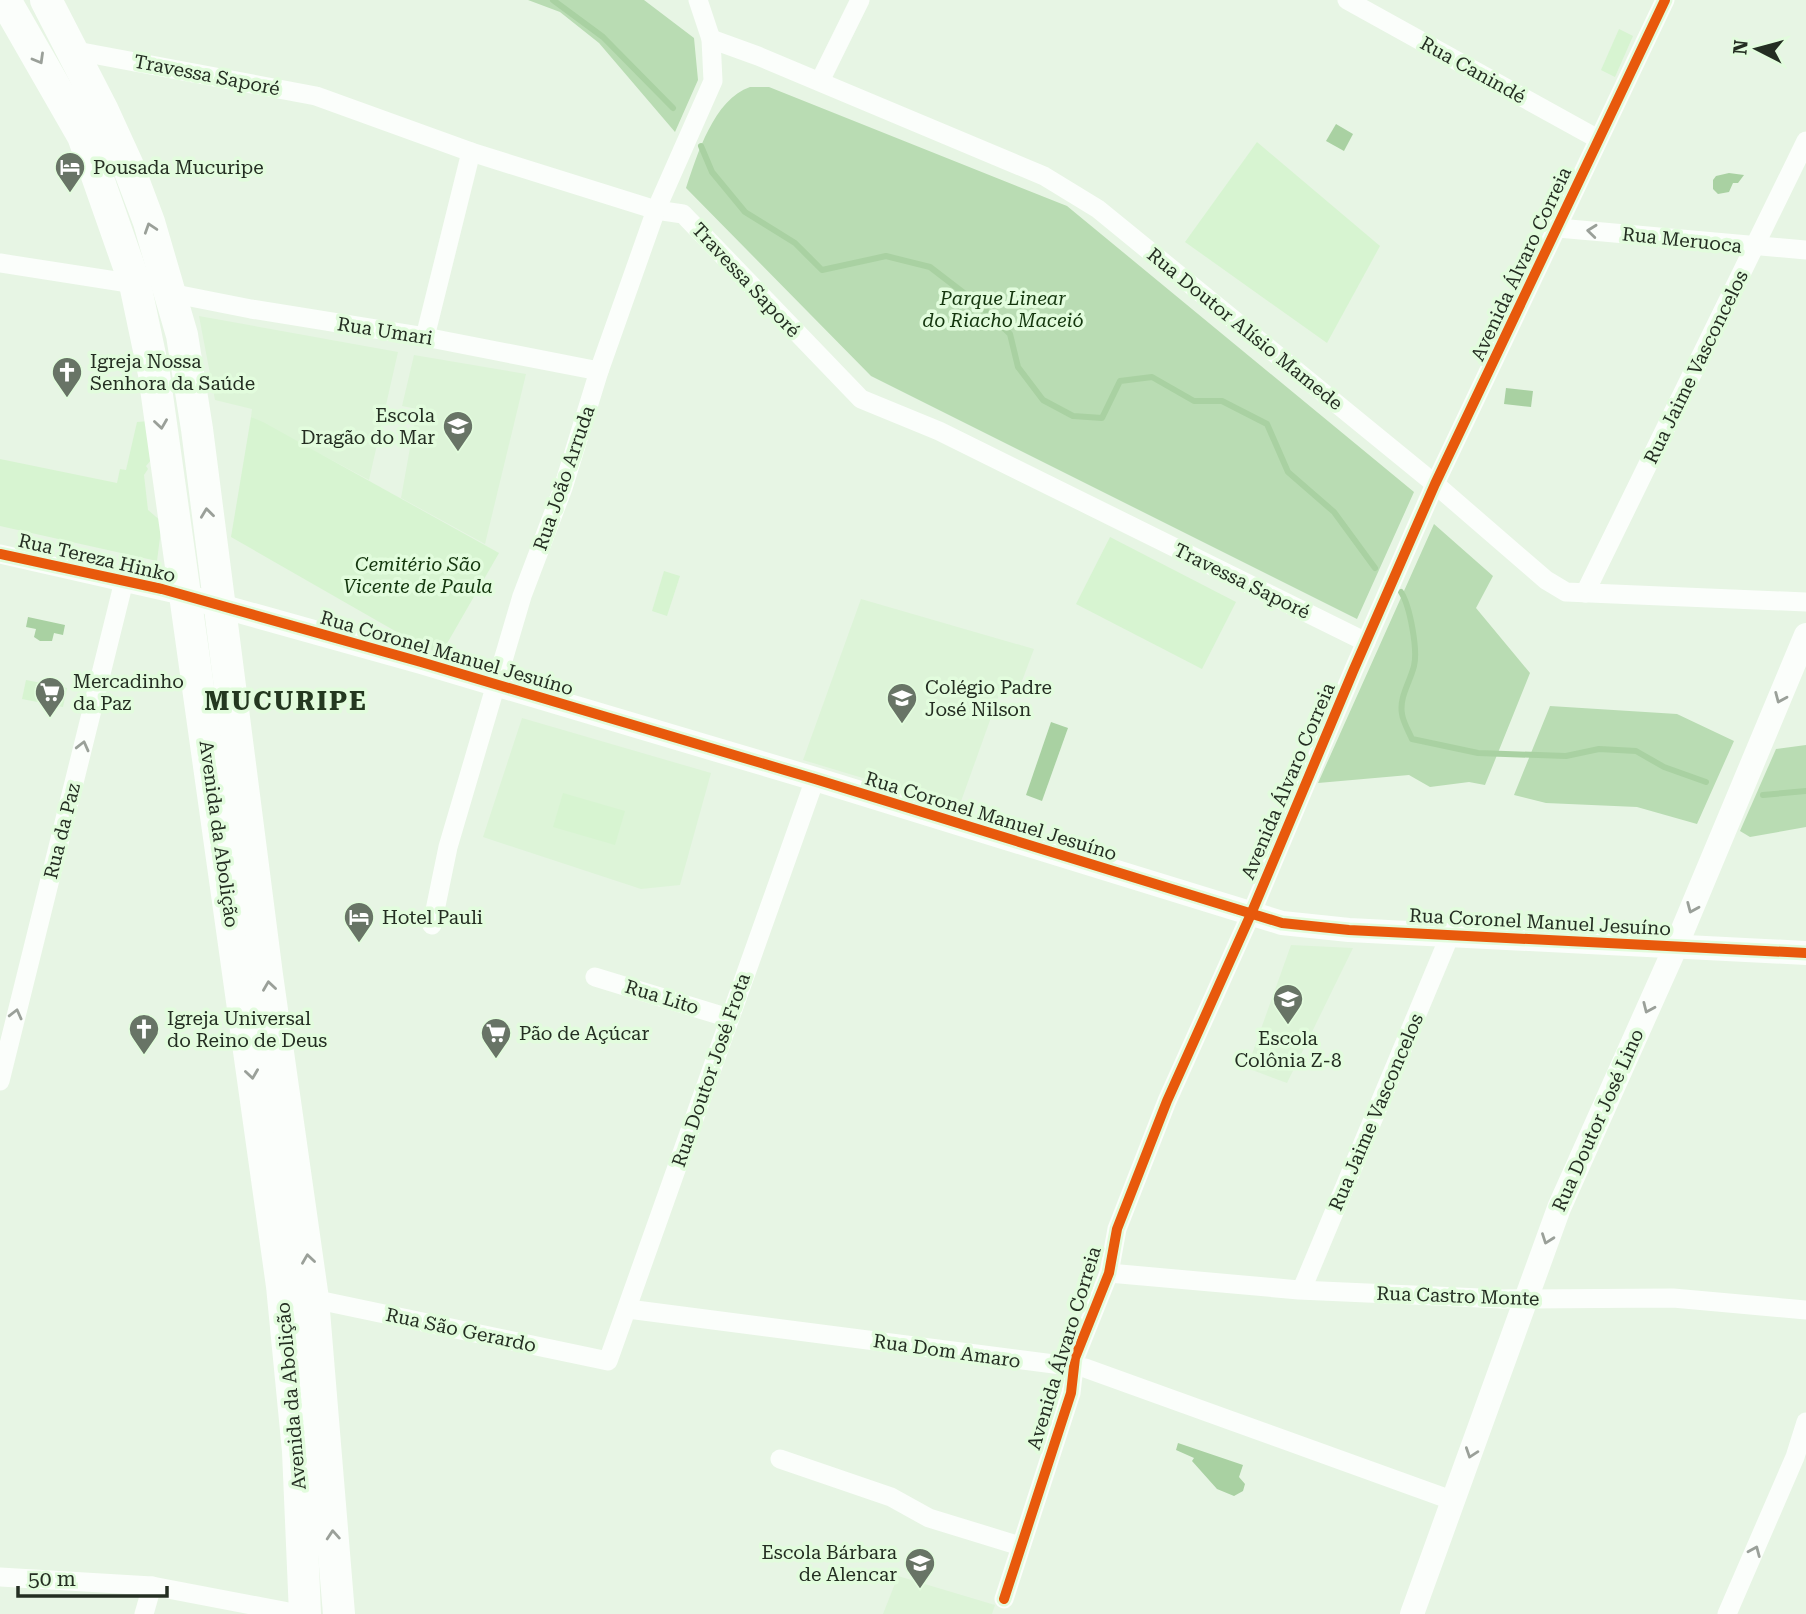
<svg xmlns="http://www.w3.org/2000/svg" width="1806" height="1614" font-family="'Roboto Serif',serif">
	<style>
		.built { fill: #ddf4d8 }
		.green { fill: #d7f4d1 }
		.forest { fill: #b9dcb3 }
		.water { fill: #a9d1a2 }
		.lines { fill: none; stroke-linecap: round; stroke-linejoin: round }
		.stream { stroke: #a9d1a2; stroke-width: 6 }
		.minor { stroke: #fbfefb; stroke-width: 19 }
		.tertiary { stroke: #fbfefb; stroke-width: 24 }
		.primary { stroke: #fbfefb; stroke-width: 32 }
		.cycleway-casing { stroke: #e2fcdd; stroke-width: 15 }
		.cycleway { stroke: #e8590c; stroke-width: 10 }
		.oneway { stroke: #9aa099 }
		.labels { text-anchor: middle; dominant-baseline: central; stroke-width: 7; stroke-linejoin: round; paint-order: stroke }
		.street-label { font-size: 19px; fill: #242e22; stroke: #e2fcdd }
		.poi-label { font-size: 19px; fill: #242e22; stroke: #e2fcdd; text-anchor: start }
		.park-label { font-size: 19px; font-style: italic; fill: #13350d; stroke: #e2fcdd }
		.district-label { font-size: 26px; font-weight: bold; letter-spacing: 2px; fill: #243820; stroke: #e2fcdd }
	</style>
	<rect width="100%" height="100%" fill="#e7f5e4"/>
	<g class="built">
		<polygon points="199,316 398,352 369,480 251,417 252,409 215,400"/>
		<polygon points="414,355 526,374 485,544 401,498 417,409 402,406"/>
		<polygon points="861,599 1034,649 1019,689 1003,684 959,807 803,760"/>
		<polygon points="522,718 711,773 680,885 641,889 483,837"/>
		<polygon points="1291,945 1353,948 1287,1083 1247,1068"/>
		<polygon points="898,1576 995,1605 992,1614 883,1614"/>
	</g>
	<g class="green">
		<polygon points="1619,29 1633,36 1615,77 1601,70"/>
		<polygon points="1257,142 1380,246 1327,343 1185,242"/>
		<polygon points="251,417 263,422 499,553 441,654 423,647 231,537"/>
		<polygon points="149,421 156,454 146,466 148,469 144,475 148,510 162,522 157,561 0,526 0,459 117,483 120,469 126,470 137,422"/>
		<polygon points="1110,537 1236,602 1202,669 1076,604"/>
		<polygon points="664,571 680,576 667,616 652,611"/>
		<polygon points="26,680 67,688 63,707 22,699"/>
		<polygon points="563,793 625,811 615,845 553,827"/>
	</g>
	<g class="forest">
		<polygon points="528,0 644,0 694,38 698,80 675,132 599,43 560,12"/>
		<path d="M750,87H769L1067,206L1414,492L1357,619L871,376L686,188C697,155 714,99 750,87Z"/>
		<polygon points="1434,524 1493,576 1476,608 1530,673 1485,785 1469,782 1430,787 1409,775 1318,783"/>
		<polygon points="1550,706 1677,714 1734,741 1697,824 1637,807 1546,803 1514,795"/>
		<polygon points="1806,745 1806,827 1750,837 1740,831 1776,749"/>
	</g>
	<g class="water">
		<polygon points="1336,124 1353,134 1344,151 1326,141"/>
		<polygon points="1729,173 1744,175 1738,183 1733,183 1729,192 1718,194 1713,189 1713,180 1716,176"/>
		<polygon points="1506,388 1533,391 1531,407 1504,404"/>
		<polygon points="28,617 65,625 63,635 54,633 52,641 40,641 34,637 36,629 26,627"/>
		<polygon points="1051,722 1068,728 1042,801 1026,795"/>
		<polygon points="1178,1443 1243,1465 1239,1477 1245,1484 1243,1491 1234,1496 1217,1489 1192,1461 1194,1458 1176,1450"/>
	</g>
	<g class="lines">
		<g class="stream">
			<polyline points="553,0 603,37 673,108"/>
			<polyline points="701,146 712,172 745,212 795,243 822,270 886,256 930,267 982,307 1010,334 1018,367 1043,400 1073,416 1102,418 1120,381 1152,377 1194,401 1222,401 1267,424 1288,472 1334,512 1375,568"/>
			<path d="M1401,592C1410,606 1418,650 1414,666C1410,682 1399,697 1402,714C1403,722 1409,732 1412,739L1478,753L1566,756L1599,749L1636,751L1664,767L1706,782"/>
			<polyline points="1763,795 1806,791"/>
		</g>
		<g class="minor">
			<polyline points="1347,0 1598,139"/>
			<polyline points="711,39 758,56 1044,176 1098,209 1435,484 1546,580 1566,592 1806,602"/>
			<polyline points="71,50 316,96 471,152 656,210 683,214 861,399 939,431 1366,642"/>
			<polyline points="820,81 860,0"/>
			<polyline points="1558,228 1806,250"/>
			<polyline points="0,263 135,284"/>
			<polyline points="170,293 251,309 425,337 599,371"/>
			<polyline points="425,337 471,152"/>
			<polyline points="0,554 185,596"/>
			<polyline points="1585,593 1806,141"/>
			<polyline points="432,925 448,847 522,596 563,488 599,371 656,210 713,81 711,39 698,0"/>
			<polyline points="595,977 729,1018"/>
			<polyline points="0,1081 124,581"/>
			<polyline points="1109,1273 1299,1290 1503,1299 1673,1298 1806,1310"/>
			<polyline points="1302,1289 1450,935"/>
			<polyline points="313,1299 608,1361 815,779"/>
			<polyline points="628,1309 1085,1368 1454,1501"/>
			<polyline points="780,1459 891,1497 929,1518 1020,1546"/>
			<polyline points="0,1577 152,1586 299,1614"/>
			<polyline points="1004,1599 1071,1393 1075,1358 1109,1273 1117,1229 1167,1101 1251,914 1354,669 1435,484 1665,0"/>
			<polyline points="144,1614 152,1586"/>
			<polyline points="1727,1614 1795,1457 1806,1422"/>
		</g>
		<g class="tertiary">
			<polyline points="185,596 421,662 815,779 1282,923 1349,930 1806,953"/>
			<polyline points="1412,1614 1559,1208 1676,946 1806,635"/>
		</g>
		<g class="primary">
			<polyline points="5,0 83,136 135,284 154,374 282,1286 298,1451 305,1614"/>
			<polyline points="46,0 102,109 128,166 149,222 182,335 197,429 267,975 313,1299 339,1614"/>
		</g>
		<g class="cycleway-casing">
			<g id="cycleway">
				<polyline points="0,554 162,589 421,662 815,779 1282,923 1349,930 1806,953"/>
				<polyline points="1004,1599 1071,1393 1075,1358 1109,1273 1117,1229 1167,1101 1251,914 1354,669 1435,484 1665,0"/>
			</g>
		</g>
		<use href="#cycleway" class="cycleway"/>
	</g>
	<defs><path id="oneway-chevron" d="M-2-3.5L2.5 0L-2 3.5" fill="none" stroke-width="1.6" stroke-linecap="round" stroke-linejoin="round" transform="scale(1.75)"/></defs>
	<g class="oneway">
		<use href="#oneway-chevron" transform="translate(39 59) rotate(60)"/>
		<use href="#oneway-chevron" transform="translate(150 228) rotate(-108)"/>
		<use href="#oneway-chevron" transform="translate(1592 231) rotate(-174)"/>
		<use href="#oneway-chevron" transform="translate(161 424) rotate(82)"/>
		<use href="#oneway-chevron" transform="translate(207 513) rotate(-97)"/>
		<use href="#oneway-chevron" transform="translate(1780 698) rotate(113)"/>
		<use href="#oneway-chevron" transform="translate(83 746) rotate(-76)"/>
		<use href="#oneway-chevron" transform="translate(1692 908) rotate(113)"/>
		<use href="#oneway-chevron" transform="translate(269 986) rotate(-98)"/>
		<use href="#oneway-chevron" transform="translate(1648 1008) rotate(114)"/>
		<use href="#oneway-chevron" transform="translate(16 1014) rotate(-76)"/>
		<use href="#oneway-chevron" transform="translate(252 1074) rotate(82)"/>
		<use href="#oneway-chevron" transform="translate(1547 1239) rotate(110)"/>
		<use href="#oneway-chevron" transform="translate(308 1259) rotate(-98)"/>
		<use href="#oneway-chevron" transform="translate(1471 1453) rotate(109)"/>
		<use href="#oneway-chevron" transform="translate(333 1535) rotate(-94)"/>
		<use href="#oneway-chevron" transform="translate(1755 1551) rotate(-67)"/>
	</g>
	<defs>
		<g id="hotel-pin" transform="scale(1.575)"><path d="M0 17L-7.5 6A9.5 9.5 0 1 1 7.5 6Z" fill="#687466" stroke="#e2fcdd"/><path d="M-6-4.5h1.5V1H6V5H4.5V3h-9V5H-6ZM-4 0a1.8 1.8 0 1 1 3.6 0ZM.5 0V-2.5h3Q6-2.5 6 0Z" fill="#fff"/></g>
		<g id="church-pin" transform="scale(1.575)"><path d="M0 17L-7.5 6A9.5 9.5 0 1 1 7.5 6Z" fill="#687466" stroke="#e2fcdd"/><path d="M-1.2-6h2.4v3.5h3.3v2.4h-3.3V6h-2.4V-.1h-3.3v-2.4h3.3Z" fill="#fff"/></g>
		<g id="school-pin" transform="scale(1.575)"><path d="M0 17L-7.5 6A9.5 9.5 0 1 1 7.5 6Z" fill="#687466" stroke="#e2fcdd"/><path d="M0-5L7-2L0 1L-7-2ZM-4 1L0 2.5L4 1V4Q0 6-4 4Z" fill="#fff"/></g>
		<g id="supermarket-pin" transform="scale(1.575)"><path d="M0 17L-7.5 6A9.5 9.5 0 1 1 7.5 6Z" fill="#687466" stroke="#e2fcdd"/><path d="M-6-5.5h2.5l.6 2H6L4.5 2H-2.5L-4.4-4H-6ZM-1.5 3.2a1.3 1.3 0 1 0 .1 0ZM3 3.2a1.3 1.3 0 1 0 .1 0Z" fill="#fff"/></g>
	</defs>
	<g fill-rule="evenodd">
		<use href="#hotel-pin" x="70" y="167"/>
		<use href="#church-pin" x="67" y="372"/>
		<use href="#school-pin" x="458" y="426"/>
		<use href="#supermarket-pin" x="50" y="692"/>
		<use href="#school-pin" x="902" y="698"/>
		<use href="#hotel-pin" x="359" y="917"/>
		<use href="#school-pin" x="1288" y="999"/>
		<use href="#church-pin" x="144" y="1029"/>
		<use href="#supermarket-pin" x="496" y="1033"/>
		<use href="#school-pin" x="920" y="1563"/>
	</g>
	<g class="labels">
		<g class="street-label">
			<text transform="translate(1473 70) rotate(29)">Rua Canindé</text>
			<text transform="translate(207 75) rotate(11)">Travessa Saporé</text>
			<text transform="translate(1682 240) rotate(6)">Rua Meruoca</text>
			<text transform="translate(1521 264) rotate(-65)">Avenida Álvaro Correia</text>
			<text transform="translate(746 280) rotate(47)">Travessa Saporé</text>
			<text transform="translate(1245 329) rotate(39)">Rua Doutor Alísio Mamede</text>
			<text transform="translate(385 331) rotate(9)">Rua Umari</text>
			<text transform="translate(1696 367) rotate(-64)">Rua Jaime Vasconcelos</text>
			<text transform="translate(564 478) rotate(-71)">Rua João Arruda</text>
			<text transform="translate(97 558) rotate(13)">Rua Tereza Hinko</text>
			<text transform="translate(1242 581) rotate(26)">Travessa Saporé</text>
			<text transform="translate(447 653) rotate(16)">Rua Coronel Manuel Jesuíno</text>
			<text transform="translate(1288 781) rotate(-67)">Avenida Álvaro Correia</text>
			<text transform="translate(991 816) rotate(17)">Rua Coronel Manuel Jesuíno</text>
			<text transform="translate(62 831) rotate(-76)">Rua da Paz</text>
			<text transform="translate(219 834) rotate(82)">Avenida da Abolição</text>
			<text transform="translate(1540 922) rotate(3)">Rua Coronel Manuel Jesuíno</text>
			<text transform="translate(662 997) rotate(17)">Rua Lito</text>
			<text transform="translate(711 1070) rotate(-71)">Rua Doutor José Frota</text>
			<text transform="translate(1376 1112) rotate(-67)">Rua Jaime Vasconcelos</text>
			<text transform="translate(1598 1120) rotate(-66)">Rua Doutor José Lino</text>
			<text transform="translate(1458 1296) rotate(2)">Rua Castro Monte</text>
			<text transform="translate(461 1330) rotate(12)">Rua São Gerardo</text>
			<text transform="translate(1064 1348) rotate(-73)">Avenida Álvaro Correia</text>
			<text transform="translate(947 1351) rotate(8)">Rua Dom Amaro</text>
			<text transform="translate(291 1396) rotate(-95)">Avenida da Abolição</text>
		</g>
		<g class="poi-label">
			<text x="93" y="167">Pousada Mucuripe</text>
			<text x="90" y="361">Igreja Nossa<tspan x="90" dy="22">Senhora da Saúde</tspan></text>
			<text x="435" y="415" text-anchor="end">Escola<tspan x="435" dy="22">Dragão do Mar</tspan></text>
			<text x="73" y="681">Mercadinho<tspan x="73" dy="22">da Paz</tspan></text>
			<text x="925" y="687">Colégio Padre<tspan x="925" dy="22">José Nilson</tspan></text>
			<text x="382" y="917">Hotel Pauli</text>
			<text x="167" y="1018">Igreja Universal<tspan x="167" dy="22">do Reino de Deus</tspan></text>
			<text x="519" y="1033">Pão de Açúcar</text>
			<text x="1288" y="1038" text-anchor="middle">Escola<tspan x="1288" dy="22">Colônia Z-8</tspan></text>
			<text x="897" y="1552" text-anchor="end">Escola Bárbara<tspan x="897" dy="22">de Alencar</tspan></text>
		</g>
		<g class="park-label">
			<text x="1003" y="298">Parque Linear<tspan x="1003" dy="22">do Riacho Maceió</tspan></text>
			<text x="418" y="564">Cemitério São<tspan x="418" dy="22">Vicente de Paula</tspan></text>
		</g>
		<g class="district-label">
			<text x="286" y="701">MUCURIPE</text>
		</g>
	</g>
	<g transform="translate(1757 49) rotate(276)" stroke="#e2fcdd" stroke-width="5" paint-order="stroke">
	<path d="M0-5L12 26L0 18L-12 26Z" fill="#242e22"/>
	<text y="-10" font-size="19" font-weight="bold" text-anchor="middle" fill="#242e22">N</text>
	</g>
	<path d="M18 1586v10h149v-10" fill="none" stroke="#242e22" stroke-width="3.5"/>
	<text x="28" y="1586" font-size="21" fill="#242e22" stroke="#e2fcdd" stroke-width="5" paint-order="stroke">50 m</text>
</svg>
